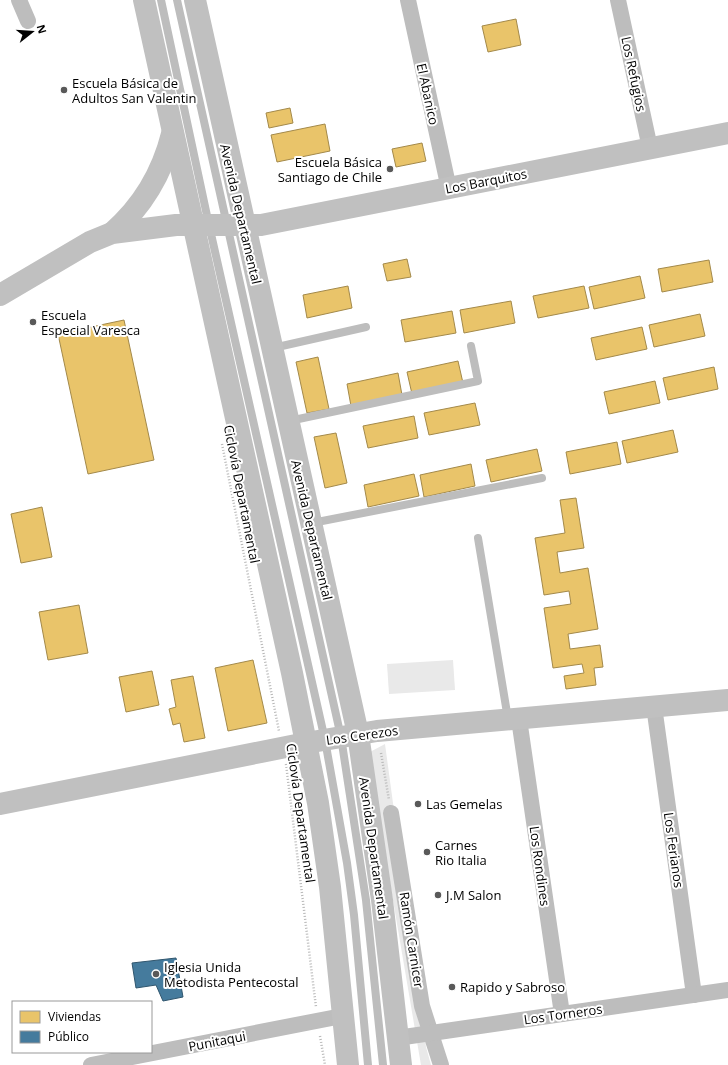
<svg xmlns="http://www.w3.org/2000/svg" width="728" height="1065" font-family="'Open Sans',sans-serif">
	<style>
		.green { fill: #e9e9e9 }
		.homes { fill: #e9c46a; stroke: #a3894a }
		.public { fill: #457b9d; stroke: #30566e }
		.lines { fill: none; stroke-linecap: round; stroke-linejoin: round }
		.path { stroke: #b8b8b8; stroke-width: 2.5; stroke-dasharray: 1 2; stroke-linecap: butt }
		.lane { stroke: #bdbdbd; stroke-width: 8 }
		.street { stroke: #bdbdbd; stroke-width: 16 }
		.secondary { stroke: #c0c0c0; stroke-width: 22 }
		.poi-dot { fill: #595959; stroke: #fff; stroke-width: 1.5 }
		.labels { text-anchor: middle; dominant-baseline: central; stroke-width: 4; stroke-linejoin: round; paint-order: stroke }
		.street-label { font-size: 13px; fill: #000; stroke: #fff }
		.poi-label { font-size: 13px; fill: #000; stroke: #fff; text-anchor: start }
	</style>
	<rect width="100%" height="100%" fill="#fff"/>
	<g class="green">
		<polygon points="453,660 455,690 389,694 387,664"/>
		<polygon points="385,744 426,1047 431,1065 421,1065 368,753"/>
	</g>
	<g class="homes">
		<polygon points="516,19 521,45 488,52 482,26"/>
		<polygon points="290,108 293,123 269,128 266,113"/>
		<polygon points="325,124 330,151 277,162 271,135"/>
		<polygon points="422,143 426,161 396,167 392,149"/>
		<polygon points="407,259 411,277 387,281 383,264"/>
		<polygon points="709,260 713,282 662,292 658,269"/>
		<polygon points="640,276 645,298 594,309 589,287"/>
		<polygon points="348,286 352,308 307,318 303,295"/>
		<polygon points="584,286 589,308 538,318 533,296"/>
		<polygon points="511,301 515,323 464,333 460,310"/>
		<polygon points="452,311 456,333 405,342 401,320"/>
		<polygon points="700,314 705,336 654,347 649,325"/>
		<polygon points="124,320 154,460 88,474 58,334"/>
		<polygon points="642,327 647,349 596,360 591,338"/>
		<polygon points="318,357 329,409 307,413 296,362"/>
		<polygon points="458,361 463,383 412,394 407,372"/>
		<polygon points="714,367 718,389 668,400 663,378"/>
		<polygon points="398,373 402,395 351,406 347,384"/>
		<polygon points="655,381 660,403 609,414 604,392"/>
		<polygon points="475,403 480,425 429,435 424,413"/>
		<polygon points="414,416 418,438 368,448 363,426"/>
		<polygon points="673,430 678,452 627,463 622,441"/>
		<polygon points="336,433 347,483 325,488 314,437"/>
		<polygon points="617,442 621,464 570,474 566,452"/>
		<polygon points="537,449 542,471 491,482 486,460"/>
		<polygon points="471,464 475,486 424,497 420,475"/>
		<polygon points="414,474 419,496 368,507 364,485"/>
		<polygon points="576,498 584,548 557,552 560,573 588,568 598,629 568,634 570,649 600,645 603,667 594,668 596,685 566,689 564,676 584,673 582,664 553,668 544,608 571,604 569,591 544,595 535,538 565,533 560,500"/>
		<polygon points="42,507 52,557 21,563 11,514"/>
		<polygon points="79,605 88,653 48,660 39,612"/>
		<polygon points="253,660 267,723 228,731 215,668"/>
		<polygon points="152,671 159,705 126,712 119,677"/>
		<polygon points="193,676 205,738 184,742 180,723 173,725 169,709 176,707 171,680"/>
	</g>
	<polygon class="public" points="176,958 183,997 163,1001 156,985 136,988 132,963"/>
	<g class="lines">
		<g class="path">
			<polyline points="222,444 279,731"/>
			<polyline points="381,753 389,800"/>
			<polyline points="286,764 316,1007"/>
			<polyline points="320,1036 325,1065"/>
		</g>
		<g class="lane">
			<polyline points="161,0 209,225 325,740 347,863 354,915 368,1065"/>
			<polyline points="177,0 341,737 366,900 383,1065"/>
			<polyline points="273,348 366,327"/>
			<polyline points="289,421 478,381 471,346"/>
			<polyline points="312,523 542,478"/>
			<polyline points="478,538 508,719"/>
		</g>
		<g class="street">
			<polyline points="19,0 28,21"/>
			<polyline points="408,0 449,189"/>
			<polyline points="618,0 650,148"/>
			<polyline points="654,706 694,995"/>
			<polyline points="519,719 562,1014"/>
			<polyline points="391,813 422,1006 441,1065"/>
			<polyline points="397,1038 728,990"/>
			<polyline points="91,1065 342,1016"/>
		</g>
		<g class="secondary">
			<polyline points="144,0 292,673 318,803 330,887 348,1065"/>
			<polyline points="195,0 358,734 382,900 401,1065"/>
			<path d="M112,233C143,206 162,174 172,134"/>
			<polyline points="0,295 90,242 112,233 176,225 261,225 728,133"/>
			<polyline points="0,804 306,743 377,731 728,700"/>
		</g>
	</g>
	<g class="poi-dot">
		<circle cx="64" cy="90" r="4"/>
		<circle cx="390" cy="169" r="4"/>
		<circle cx="33" cy="322" r="4"/>
		<circle cx="418" cy="804" r="4"/>
		<circle cx="427" cy="852" r="4"/>
		<circle cx="438" cy="895" r="4"/>
		<circle cx="156" cy="974" r="4"/>
		<circle cx="452" cy="987" r="4"/>
	</g>
	<g class="labels">
		<g class="street-label">
			<text transform="translate(634 74) rotate(78)">Los Refugios</text>
			<text transform="translate(428 94) rotate(78)">El Abanico</text>
			<text transform="translate(486 181) rotate(-11)">Los Barquitos</text>
			<text transform="translate(241 214) rotate(77)">Avenida Departamental</text>
			<text transform="translate(242 494) rotate(79)">Ciclovía Departamental</text>
			<text transform="translate(312 530) rotate(77)">Avenida Departamental</text>
			<text transform="translate(362 735) rotate(-8)">Los Cerezos</text>
			<text transform="translate(301 813) rotate(82)">Ciclovía Departamental</text>
			<text transform="translate(374 848) rotate(82)">Avenida Departamental</text>
			<text transform="translate(674 850) rotate(82)">Los Ferianos</text>
			<text transform="translate(540 866) rotate(82)">Los Rondines</text>
			<text transform="translate(412 940) rotate(81)">Ramón Carnicer</text>
			<text transform="translate(563 1014) rotate(-8)">Los Torneros</text>
			<text transform="translate(217 1041) rotate(-11)">Punitaqui</text>
		</g>
		<g class="poi-label">
			<text x="72" y="83">Escuela Básica de<tspan x="72" dy="15">Adultos San Valentin</tspan></text>
			<text x="382" y="162" text-anchor="end">Escuela Básica<tspan x="382" dy="15">Santiago de Chile</tspan></text>
			<text x="41" y="315">Escuela<tspan x="41" dy="15">Especial Varesca</tspan></text>
			<text x="426" y="804">Las Gemelas</text>
			<text x="435" y="845">Carnes<tspan x="435" dy="15">Rio Italia</tspan></text>
			<text x="446" y="895">J.M Salon</text>
			<text x="164" y="967">Iglesia Unida<tspan x="164" dy="15">Metodista Pentecostal</tspan></text>
			<text x="460" y="987">Rapido y Sabroso</text>
		</g>
	</g>
	<rect x="12" y="1001" width="140" height="52" fill="#ffffff" stroke="#999999"/>
	<rect x="20" y="1011" width="20" height="12" fill="#e9c46a" stroke="#999999"/>
	<text x="48" y="1021" font-size="12" fill="#000000">Viviendas</text>
	<rect x="20" y="1031" width="20" height="12" fill="#457b9d" stroke="#999999"/>
	<text x="48" y="1041" font-size="12" fill="#000000">Público</text>
	<g transform="translate(32 32) rotate(73)" stroke="#ffffff" stroke-width="3" paint-order="stroke">
	<path d="M0-3L7 15L0 10L-7 15Z" fill="#000000"/>
	<text y="-6" font-size="11" font-weight="bold" text-anchor="middle" fill="#000000">N</text>
	</g>
</svg>
